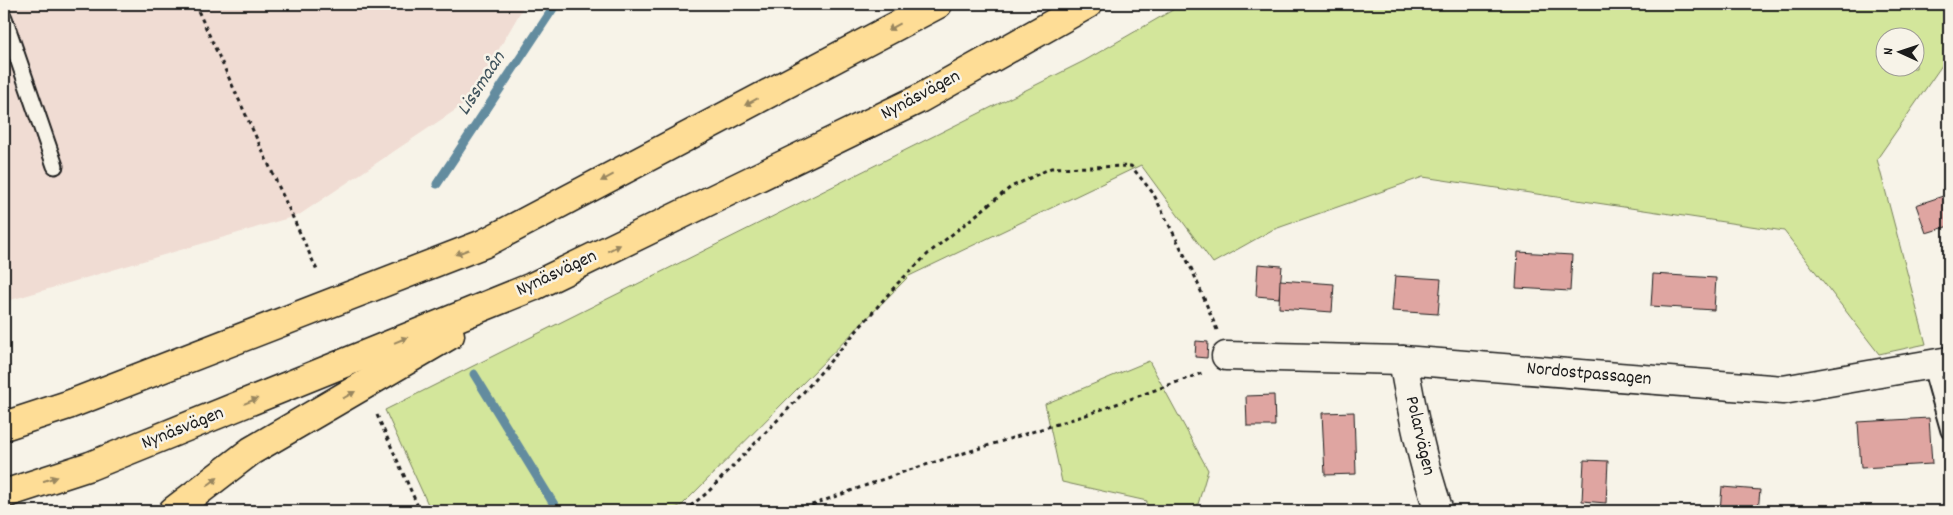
<svg xmlns="http://www.w3.org/2000/svg" width="1953" height="515" font-family="Dekko,sans-serif">
	<style>
		.built { fill: #f0dcd3 }
		.green { fill: #d3e69b; stroke: #78815c; fill-rule: evenodd }
		.lines { fill: none; stroke-linecap: round; stroke-linejoin: round }
		.stream { stroke: #648c9f; stroke-width: 9 }
		.building { fill: #dfa5a1; stroke: #1c1c1c }
		.service-casing { stroke: #1c1c1c; stroke-width: 19 }
		.minor-casing { stroke: #1c1c1c; stroke-width: 31 }
		.motorway-casing { stroke: #1c1c1c; stroke-width: 31 }
		.path { stroke: #1c1c1c; stroke-width: 3; stroke-dasharray: 4 4; stroke-linecap: butt }
		.service { stroke: #f7f3e8; stroke-width: 15 }
		.minor { stroke: #f7f3e8; stroke-width: 28 }
		.motorway { stroke: #fedd96; stroke-width: 28 }
		.oneway { fill: #98865f }
		.labels { text-anchor: middle; dominant-baseline: central; stroke-width: 5; stroke-linejoin: round; paint-order: stroke }
		.street-label { font-size: 19px; fill: #1c1c1c; stroke: #f7f3e8 }
		.water-label { font-size: 20px; font-style: italic; fill: #40545d; stroke: #f7f3e8 }
	</style>
	<rect width="100%" height="100%" fill="#f7f3e8"/>
	<filter id="ink" filterUnits="userSpaceOnUse"><feTurbulence type="fractalNoise" baseFrequency=".02" numOctaves="2"/><feDisplacementMap in="SourceGraphic" scale="10" xChannelSelector="R" yChannelSelector="G"/><feConvolveMatrix kernelMatrix="1 2 1 2 8 2 1 2 1" color-interpolation-filters="sRGB"/></filter>
	<g filter="url(#ink)">
		<polygon class="built" points="4,4 525,4 469,101 299,215 4,302"/>
		<g class="green">
			<path d="M1183,4H1949V55L1877,159L1926,344L1879,354L1784,231L1423,177L1272,230L1213,263L1141,165L909,276L682,505L669,511H431L385,410L1084,61ZM1886,38H1916V68H1886Z"/>
			<polygon points="1149,361 1208,470 1196,511 1146,511 1147,501 1062,482 1045,404"/>
		</g>
		<g class="lines">
			<g class="stream">
				<polyline points="437,184 556,4"/>
				<polyline points="474,374 558,511"/>
			</g>
		</g>
		<g class="building">
			<polygon points="1949,194 1949,226 1926,233 1916,205"/>
			<polygon points="1518,252 1572,255 1570,291 1516,288"/>
			<polygon points="1258,264 1282,266 1279,298 1256,296"/>
			<polygon points="1653,274 1716,278 1714,310 1651,306"/>
			<polygon points="1395,276 1441,279 1438,314 1392,311"/>
			<polygon points="1280,280 1334,284 1332,312 1279,308"/>
			<polygon points="1196,341 1208,342 1207,358 1195,357"/>
			<polygon points="1274,395 1275,426 1247,426 1246,396"/>
			<polygon points="1354,412 1356,474 1325,475 1322,413"/>
			<polygon points="1929,418 1932,464 1861,468 1858,422"/>
			<polygon points="1584,460 1608,461 1606,503 1582,501"/>
			<polygon points="1722,487 1760,490 1758,511 1720,511"/>
		</g>
		<g class="lines">
			<g class="service-casing">
				<g id="service">
					<polyline points="4,18 55,166"/>
					<polyline points="1930,364 1949,431"/>
				</g>
			</g>
			<g class="minor-casing">
				<g id="minor">
					<polyline points="1226,356 1403,360 1783,390 1949,361"/>
					<path d="M1403,360C1412,411 1422,462 1439,511"/>
				</g>
			</g>
			<g class="motorway-casing">
				<g id="motorway">
					<polyline points="4,426 68,405 483,244 938,4"/>
					<polyline points="4,494 90,466 532,287 919,99 1088,4"/>
					<polyline points="173,511 251,451 450,335"/>
				</g>
			</g>
			<g class="path">
				<polyline points="195,4 317,270"/>
				<polyline points="377,415 420,511"/>
				<polyline points="684,511 707,493 795,402 898,283 930,252 1011,187 1051,168 1131,166 1153,193 1193,272 1217,330"/>
				<polyline points="788,511 809,506 903,472 1083,416 1205,372"/>
			</g>
			<use href="#service" class="service"/>
			<use href="#minor" class="minor"/>
			<use href="#motorway" class="motorway"/>
		</g>
		<defs><path id="oneway-solid" d="M-6-.8H1V-3.2L6.5 0L1 3.2V.8H-6Z" transform="scale(1.25)"/></defs>
		<g class="oneway">
			<use href="#oneway-solid" transform="translate(894 27) rotate(152)"/>
			<use href="#oneway-solid" transform="translate(751 102) rotate(152)"/>
			<use href="#oneway-solid" transform="translate(607 178) rotate(152)"/>
			<use href="#oneway-solid" transform="translate(614 248) rotate(-26)"/>
			<use href="#oneway-solid" transform="translate(462 252) rotate(159)"/>
			<use href="#oneway-solid" transform="translate(401 340) rotate(-22)"/>
			<use href="#oneway-solid" transform="translate(349 395) rotate(-30)"/>
			<use href="#oneway-solid" transform="translate(251 401) rotate(-22)"/>
			<use href="#oneway-solid" transform="translate(50 479) rotate(-18)"/>
			<use href="#oneway-solid" transform="translate(212 482) rotate(-37)"/>
		</g>
	</g>
	<g class="labels">
		<g class="street-label">
			<text transform="translate(921 96) rotate(-28)">Nynäsvägen</text>
			<text transform="translate(557 274) rotate(-25)">Nynäsvägen</text>
			<text transform="translate(1589 375) rotate(5)">Nordostpassagen</text>
			<text transform="translate(183 429) rotate(-22)">Nynäsvägen</text>
			<text transform="translate(1419 436) rotate(77)">Polarvägen</text>
		</g>
		<g class="water-label">
			<text transform="translate(482 84) rotate(-57)">Lissmaån</text>
		</g>
	</g>
	<rect width="1953" height="515" fill="none" stroke="#f7f3e8" stroke-width="20"/>
	<rect x="10" y="10" width="1933" height="495" fill="none" stroke="#1c1c1c" stroke-width="2" filter="url(#ink)"/>
	<g transform="translate(1900 52) rotate(273)"><circle r="24" fill="#f7f3e8" stroke="#9f9d96"/>
	<path d="M0-4L9 19L0 12L-9 19Z" fill="#1c1c1c"/>
	<text y="-8" font-size="14" font-weight="bold" text-anchor="middle" fill="#1c1c1c">N</text>
	</g>
</svg>
